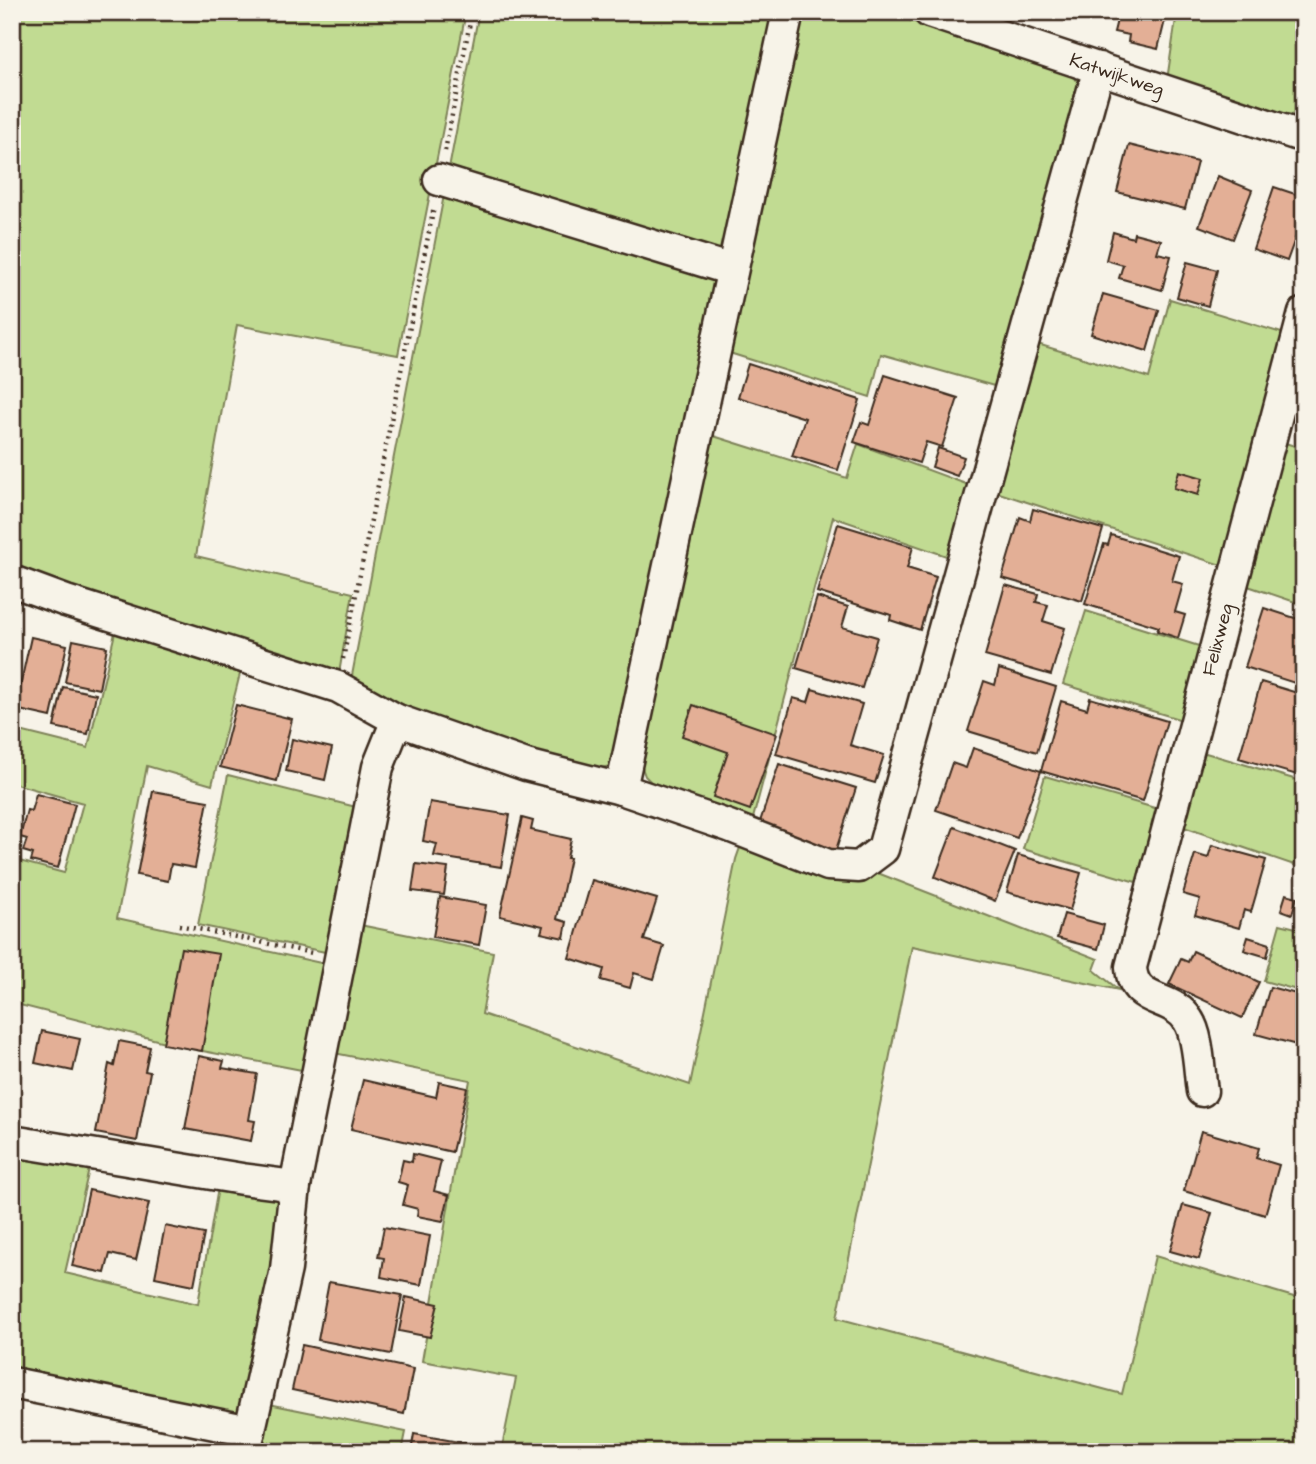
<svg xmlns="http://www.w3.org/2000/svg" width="1316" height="1464" font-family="'Architects Daughter',sans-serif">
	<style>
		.green { fill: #c1db92; stroke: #7e8258; stroke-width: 2 }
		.building { fill: #e3af96; stroke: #3b2a1e; stroke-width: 2 }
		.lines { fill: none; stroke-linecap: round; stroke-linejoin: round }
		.minor-casing { stroke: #3b2a1e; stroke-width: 35 }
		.path { stroke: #3b2a1e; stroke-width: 4.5; stroke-dasharray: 2 5; stroke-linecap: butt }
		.minor { stroke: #f7f3e8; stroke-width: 30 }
		.labels { text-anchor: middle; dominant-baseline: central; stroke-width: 5; stroke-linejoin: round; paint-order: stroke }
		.street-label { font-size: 19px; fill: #3b2a1e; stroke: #f7f3e8 }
	</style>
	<rect width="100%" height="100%" fill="#f7f3e8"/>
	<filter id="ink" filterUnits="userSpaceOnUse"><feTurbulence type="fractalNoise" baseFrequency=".0143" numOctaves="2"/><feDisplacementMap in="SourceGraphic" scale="14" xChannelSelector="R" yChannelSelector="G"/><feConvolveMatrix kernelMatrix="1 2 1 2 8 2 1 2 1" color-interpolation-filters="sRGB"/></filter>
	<g filter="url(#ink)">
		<g class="green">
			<polygon points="12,12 466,12 398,355 237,325 196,556 353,593 338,679 12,574"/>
			<polygon points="479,12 780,12 618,751 610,766 597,769 542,756 395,711 350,686"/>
			<polygon points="796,12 886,12 1071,76 1079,82 1081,89 1001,388 881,354 870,397 723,351"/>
			<polygon points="1177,12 1304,12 1304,109 1292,114 1281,116 1167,80"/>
			<polygon points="1170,299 1288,335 1224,566 990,490 1031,342 1149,378"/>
			<polygon points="704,433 847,478 858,444 977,488 955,559 833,517 751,826 656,787 645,776 640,762"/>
			<polygon points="1279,441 1304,449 1304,605 1242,584"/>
			<polygon points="1086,611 1202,647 1182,720 1063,684"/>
			<polygon points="117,624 242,666 212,785 147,766 117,918 330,965 312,1072 192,1049 12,1003 12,859 64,873 83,803 12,783 12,729 88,748"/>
			<polygon points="1199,751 1304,782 1304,831 1294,865 1178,825"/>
			<polygon points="228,775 364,809 332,951 325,952 198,925"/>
			<polygon points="1045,776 1158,809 1136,882 1023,849"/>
			<polygon points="742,842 870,870 1098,959 1094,970 1119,990 912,946 837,1318 1122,1394 1155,1256 1304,1300 1304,1452 501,1452 516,1378 422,1361 470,1080 329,1052 355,924 493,952 482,1014 690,1085 736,859"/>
			<polygon points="1280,924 1304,930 1304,992 1264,981"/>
			<polygon points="12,1150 90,1165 65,1273 198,1304 219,1182 285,1196 244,1416 12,1368"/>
			<polygon points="264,1403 406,1432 402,1452 254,1452"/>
		</g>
		<g class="building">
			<polygon points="1119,12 1167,12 1158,49 1128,42 1129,35 1114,32"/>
			<polygon points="1129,145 1197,162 1185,209 1117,192"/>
			<polygon points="1218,176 1252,190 1233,239 1199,226"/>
			<polygon points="1274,187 1304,197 1304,214 1287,261 1253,249"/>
			<polygon points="1113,232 1133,238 1134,233 1161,240 1157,253 1171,256 1162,290 1119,278 1123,265 1106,260"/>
			<polygon points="1187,262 1217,270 1208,306 1177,297"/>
			<polygon points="1103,294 1159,310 1147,351 1091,334"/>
			<polygon points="748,364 860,400 838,470 792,456 805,418 738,397"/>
			<polygon points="885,375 958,398 942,447 926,442 919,463 854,442 861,422 869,425"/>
			<polygon points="938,448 964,457 957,476 932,467"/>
			<polygon points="1179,471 1203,478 1198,495 1174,488"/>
			<polygon points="1033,509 1103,529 1082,601 1002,578 1020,517 1030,521"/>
			<polygon points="838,524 913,547 907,568 936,577 920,630 890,620 891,615 817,592"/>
			<polygon points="1111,535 1179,556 1172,581 1183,584 1175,612 1185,615 1178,638 1157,631 1159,627 1085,604 1104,544 1108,545"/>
			<polygon points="1005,585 1038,594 1036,602 1048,605 1043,621 1065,628 1051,675 985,656"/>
			<polygon points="817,597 848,607 842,627 877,637 862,688 796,668"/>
			<polygon points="1264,608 1304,621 1304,686 1245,667"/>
			<polygon points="31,637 67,645 51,717 15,709"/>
			<polygon points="73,640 107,647 99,689 65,682"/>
			<polygon points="999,669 1056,687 1037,752 968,731 984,681 995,685"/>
			<polygon points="1261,682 1304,695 1304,777 1239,758"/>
			<polygon points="63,687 96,694 88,734 54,727"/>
			<polygon points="812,689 862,704 850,745 884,755 875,783 776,754 793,698 808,702"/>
			<polygon points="1090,698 1167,721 1143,801 1041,771 1061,701 1087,709"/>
			<polygon points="236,705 292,719 277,781 220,767"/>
			<polygon points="693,705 777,734 750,810 713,797 728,752 682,736"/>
			<polygon points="292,739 332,748 325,780 286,771"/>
			<polygon points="973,748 1041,771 1017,838 936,810 952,763 966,768"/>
			<polygon points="779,764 856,788 834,856 757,831"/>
			<polygon points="153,791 208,801 195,868 171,864 168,881 137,875"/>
			<polygon points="36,794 75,804 58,868 31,861 33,854 23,851 27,839 20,837 27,810 31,811"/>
			<polygon points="430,802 510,815 501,867 434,856 437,844 423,841"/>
			<polygon points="522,818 533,821 531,830 571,839 567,858 570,858 557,919 567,922 564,938 541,933 543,926 500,916"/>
			<polygon points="954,827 1015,851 995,901 935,877"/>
			<polygon points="1212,845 1266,860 1251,912 1244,910 1239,928 1195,915 1200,899 1183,894 1195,854 1208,858"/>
			<polygon points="1018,855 1081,873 1070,910 1007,892"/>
			<polygon points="416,864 448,868 444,895 412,891"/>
			<polygon points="592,880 657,899 644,940 664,946 654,979 634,973 630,988 601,980 604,969 569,958"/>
			<polygon points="1286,894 1297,897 1292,914 1281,910"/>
			<polygon points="440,897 486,905 479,945 433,937"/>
			<polygon points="1064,914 1104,925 1098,949 1057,938"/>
			<polygon points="1248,937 1270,944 1267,957 1244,950"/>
			<polygon points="181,948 219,954 202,1051 163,1044"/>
			<polygon points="1193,951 1259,982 1242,1018 1169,984 1181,959 1188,962"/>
			<polygon points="1270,987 1304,996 1304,1047 1256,1034"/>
			<polygon points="42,1031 80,1039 73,1071 35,1063"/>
			<polygon points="119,1041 150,1047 145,1071 150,1072 137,1141 96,1133 109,1064 114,1066"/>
			<polygon points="199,1056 224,1061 222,1068 257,1074 249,1120 255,1121 251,1141 185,1129"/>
			<polygon points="363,1080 436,1097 439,1082 467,1088 452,1152 351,1129"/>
			<polygon points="1201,1131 1259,1148 1256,1158 1279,1165 1265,1215 1184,1191"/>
			<polygon points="413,1154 441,1161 434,1191 449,1195 443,1221 417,1216 418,1209 403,1205 408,1185 398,1182 403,1160 412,1162"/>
			<polygon points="89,1190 149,1203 136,1260 110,1254 105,1273 72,1266"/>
			<polygon points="1183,1205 1212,1213 1199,1259 1170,1251"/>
			<polygon points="165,1226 204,1234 194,1285 155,1277"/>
			<polygon points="384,1227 430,1236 421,1285 381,1277 384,1258 378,1257"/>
			<polygon points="329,1282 402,1295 391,1354 318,1340"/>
			<polygon points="406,1297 438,1304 430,1337 399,1331"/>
			<polygon points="302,1345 413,1369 404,1414 292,1390"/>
			<polygon points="414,1434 493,1448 492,1452 411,1452"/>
			<polygon points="128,1445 166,1452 127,1452"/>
		</g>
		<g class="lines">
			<g class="minor-casing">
				<g id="minor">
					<path id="s1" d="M929,12L1304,137"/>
					<polyline points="439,180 732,270"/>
					<polyline points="12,581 66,601 338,687 397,720"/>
					<polyline points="621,789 788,12"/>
					<path id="s2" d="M1202,1091C1199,1072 1199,1036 1188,1020C1172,994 1133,1005 1131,967L1304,313"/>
					<polyline points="12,1141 242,1179 295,1186"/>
					<polyline points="12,1383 250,1431"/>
					<polyline points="245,1452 286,1269 295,1186 378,767 397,720 526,765 621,789 729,826 828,865 859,867 883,849 1099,68"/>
				</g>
			</g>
			<g class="path">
				<polyline points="445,151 472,12"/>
				<polyline points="343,659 434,207"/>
				<polyline points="179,925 312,953"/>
			</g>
			<use href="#minor" class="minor"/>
		</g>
	</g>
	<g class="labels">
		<g class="street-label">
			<text stroke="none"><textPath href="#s1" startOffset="198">Katwijkweg</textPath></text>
			<text stroke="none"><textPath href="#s2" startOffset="494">Felixweg</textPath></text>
		</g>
	</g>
	<rect width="1316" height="1464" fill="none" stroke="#f7f3e8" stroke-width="42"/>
	<rect x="21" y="21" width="1274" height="1422" fill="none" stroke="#3b2a1e" stroke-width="2.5" filter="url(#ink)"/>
</svg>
